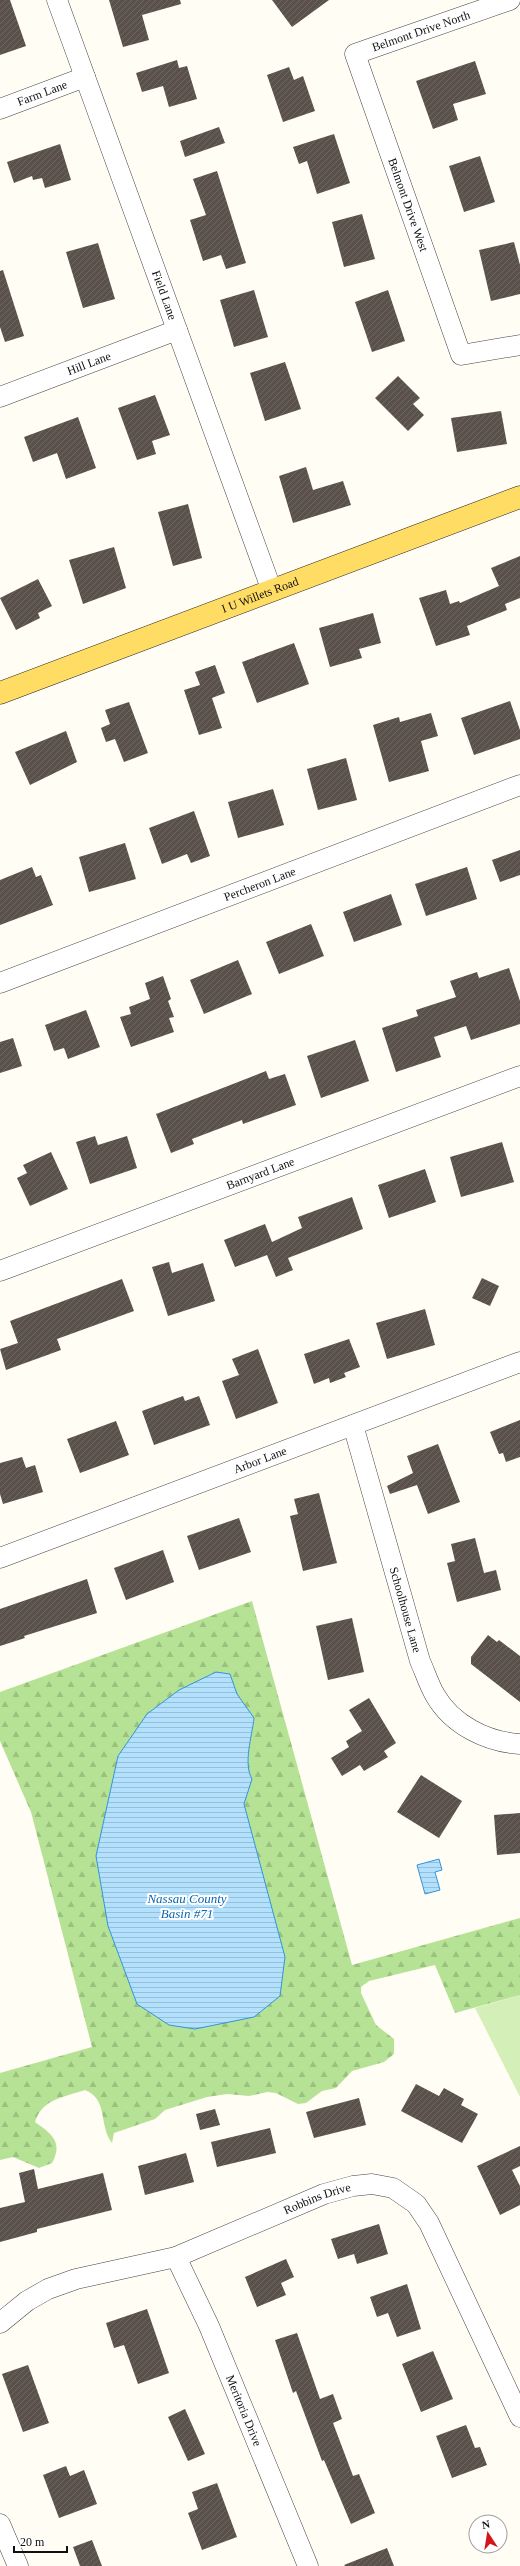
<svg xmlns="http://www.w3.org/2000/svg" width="520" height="2566" font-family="'Times New Roman',serif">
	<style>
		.grass { fill: #d4efb7 }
		.forest { fill: url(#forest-firs) }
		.water { fill: url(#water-rules); stroke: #3095dd }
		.building { fill: url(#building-hatch) }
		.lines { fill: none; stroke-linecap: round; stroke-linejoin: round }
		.minor-casing { stroke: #434343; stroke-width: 21 }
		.major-casing { stroke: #212121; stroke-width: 23 }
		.minor { stroke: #fff; stroke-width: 20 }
		.major { stroke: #ffdc64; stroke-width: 22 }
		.labels { text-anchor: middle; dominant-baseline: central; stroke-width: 4; stroke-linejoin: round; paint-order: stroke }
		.street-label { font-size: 12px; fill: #101010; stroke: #fff }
		.water-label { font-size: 13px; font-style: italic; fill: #0966b3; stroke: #fff }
	</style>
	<defs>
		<pattern id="forest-firs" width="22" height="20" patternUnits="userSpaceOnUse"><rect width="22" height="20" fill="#b6e295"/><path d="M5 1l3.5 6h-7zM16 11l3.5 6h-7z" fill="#9bc17f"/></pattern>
		<pattern id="water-rules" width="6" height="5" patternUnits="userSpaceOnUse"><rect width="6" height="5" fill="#b2e0fd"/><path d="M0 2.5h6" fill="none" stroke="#98bfd8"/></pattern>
		<pattern id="building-hatch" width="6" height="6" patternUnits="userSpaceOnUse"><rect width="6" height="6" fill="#5b514b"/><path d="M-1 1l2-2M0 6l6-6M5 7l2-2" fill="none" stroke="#6d6561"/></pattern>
	</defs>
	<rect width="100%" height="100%" fill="#fffdf4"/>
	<polygon class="grass" points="520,1995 520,2097 475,2008"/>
	<path class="forest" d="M252,1601L352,1965L520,1918V1995L455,2013L435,1965L369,1981L361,1987V1993L376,2025L394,2039V2054L384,2062L352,2071L336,2088L322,2091L306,2103L298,2104L276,2093L267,2092L249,2096L227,2094L207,2097L165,2110L155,2119L114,2133L112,2143C98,2124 109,2100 85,2090C64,2097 42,2099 35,2122C50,2133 64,2141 52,2163L39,2168L13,2157L0,2160V2073L92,2047L31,1812L0,1741V1692Z"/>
	<g class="water">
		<path d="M216,1672L230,1674L237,1694L254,1718C252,1737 243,1763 252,1779L244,1804L285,1957L280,1996L254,2017L195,2029L169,2025L137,2004L108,1926L96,1856L118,1756L147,1714L179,1690Z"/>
		<polygon points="439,1859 442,1870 435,1872 440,1890 425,1894 417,1865"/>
	</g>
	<g class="building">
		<polygon points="0,0 10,0 26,46 0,55"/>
		<polygon points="109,0 180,0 181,4 142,15 149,40 123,47"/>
		<polygon points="272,0 329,0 292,27"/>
		<polygon points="177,60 179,68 187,66 197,99 169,107 163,86 142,92 136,73"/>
		<polygon points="475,61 486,94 453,104 458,120 433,129 416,81"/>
		<polygon points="289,67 294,80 303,76 315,111 283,122 267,75"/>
		<polygon points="219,127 225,143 185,157 180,141"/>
		<polygon points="334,134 350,183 317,194 307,161 299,164 293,147"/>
		<polygon points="60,144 71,180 45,188 42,178 33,180 32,176 14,183 7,162"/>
		<polygon points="480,156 495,202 464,212 449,166"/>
		<polygon points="217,171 246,263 226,269 221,255 203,261 190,220 206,215 193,179"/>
		<polygon points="362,214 375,259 344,267 332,222"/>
		<polygon points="514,242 520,265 520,294 491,301 479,250"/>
		<polygon points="98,243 115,299 83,308 66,252"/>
		<polygon points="3,270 24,336 5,342 0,327 0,271"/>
		<polygon points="254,290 268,337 234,347 220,300"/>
		<polygon points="388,290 405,341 372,352 355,302"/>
		<polygon points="285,362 301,409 265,421 250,373"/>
		<polygon points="398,376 420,398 413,404 424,415 408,431 375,398"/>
		<polygon points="155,395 170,435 152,441 156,454 137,460 118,408"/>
		<polygon points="501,411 507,444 457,452 451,418"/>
		<polygon points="78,417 96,468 66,479 57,453 33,462 24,437"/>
		<polygon points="306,467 313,490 343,481 351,505 293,523 279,476"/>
		<polygon points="188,504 202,558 173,566 158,512"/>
		<polygon points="114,547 126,588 83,604 69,560"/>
		<polygon points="520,556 520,598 505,604 507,610 467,626 470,635 436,646 419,598 446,590 450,604 459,601 460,603 499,586 491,568"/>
		<polygon points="38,579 52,606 38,613 40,618 16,630 0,598"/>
		<polygon points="373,613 381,643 359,649 362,658 330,667 319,628"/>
		<polygon points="294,643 309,684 257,703 242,662"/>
		<polygon points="215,665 225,693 212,698 222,728 199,735 184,690 200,685 195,672"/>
		<polygon points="510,701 520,730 520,739 474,755 461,718"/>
		<polygon points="129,702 148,753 124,762 115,739 106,742 101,728 110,724 105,710"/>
		<polygon points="431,713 438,736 421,741 429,771 389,782 373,725 399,717 400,722"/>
		<polygon points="66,731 77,762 30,785 15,752"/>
		<polygon points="346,758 357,800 318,810 307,769"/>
		<polygon points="273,789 284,825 238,838 228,802"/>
		<polygon points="194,811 210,856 191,863 187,854 162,864 149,828"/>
		<polygon points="125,843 136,879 89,892 79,857"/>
		<polygon points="520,850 520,875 500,882 492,860"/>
		<polygon points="32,867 36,877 41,875 53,905 0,925 0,880"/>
		<polygon points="467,867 477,899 426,916 415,884"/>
		<polygon points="391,894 402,925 354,942 343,912"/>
		<polygon points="311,924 324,956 279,974 266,942"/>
		<polygon points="238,960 252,994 204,1014 190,980"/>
		<polygon points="509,968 520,1001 520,1024 471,1040 466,1026 434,1037 441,1057 396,1072 382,1028 418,1016 416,1010 456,997 450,981 477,972 479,978"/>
		<polygon points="163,976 171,999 168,1001 174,1017 169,1018 174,1032 131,1047 120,1017 131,1014 129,1007 150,999 145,983"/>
		<polygon points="86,1010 100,1047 68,1059 64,1048 54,1051 45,1025"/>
		<polygon points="13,1038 22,1066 0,1073 0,1042"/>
		<polygon points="355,1040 369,1081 321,1098 307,1056"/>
		<polygon points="266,1071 269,1079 285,1074 296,1105 243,1124 242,1120 192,1139 194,1144 171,1153 156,1114"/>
		<polygon points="95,1136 98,1145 127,1136 137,1168 90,1184 76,1142"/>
		<polygon points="502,1142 514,1182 461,1197 450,1157"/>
		<polygon points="51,1152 68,1189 30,1206 17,1178 27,1173 23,1165"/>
		<polygon points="425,1169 436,1202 389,1218 378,1185"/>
		<polygon points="352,1197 363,1229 288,1258 293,1270 276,1277 267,1255 235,1267 224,1240 265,1224 272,1242 302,1228 298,1217"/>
		<polygon points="169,1262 172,1273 203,1263 215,1301 168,1316 152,1267"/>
		<polygon points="482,1278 499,1286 490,1306 472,1298"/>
		<polygon points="122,1279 134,1311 57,1339 61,1350 6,1370 0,1349 18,1343 10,1321"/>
		<polygon points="425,1309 435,1345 387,1359 376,1323"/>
		<polygon points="349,1339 360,1367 344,1373 346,1377 330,1383 329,1378 314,1384 304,1354"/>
		<polygon points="258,1349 278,1403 236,1419 222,1381 239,1375 232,1359"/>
		<polygon points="183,1396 185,1401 199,1396 210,1425 154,1445 142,1411"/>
		<polygon points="520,1420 520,1457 506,1462 503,1453 499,1454 490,1432"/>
		<polygon points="116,1421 129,1455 80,1473 67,1439"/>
		<polygon points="438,1444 460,1502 428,1514 417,1485 390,1494 387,1486 413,1473 407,1456"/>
		<polygon points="22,1457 26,1468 35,1465 43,1492 3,1504 0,1494 0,1463"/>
		<polygon points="319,1493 337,1563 303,1571 290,1516 298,1514 294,1499"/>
		<polygon points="239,1518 251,1552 199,1570 187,1536"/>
		<polygon points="475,1538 484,1573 496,1570 501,1590 457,1602 447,1563 455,1561 451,1544"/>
		<polygon points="163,1550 174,1582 126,1600 114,1568"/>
		<polygon points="87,1579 97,1613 24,1636 25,1638 0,1646 0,1609"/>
		<polygon points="352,1618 364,1672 328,1680 316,1626"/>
		<polygon points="488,1635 497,1642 499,1640 520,1656 520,1702 471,1664 471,1657"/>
		<polygon points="369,1698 396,1743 384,1751 388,1757 364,1771 360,1765 342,1776 331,1758 349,1747 346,1741 362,1731 349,1710"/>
		<polygon points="421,1775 462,1801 439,1838 397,1812"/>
		<polygon points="520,1813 520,1853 497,1855 494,1815"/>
		<polygon points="416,2084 439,2096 444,2088 464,2099 461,2105 478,2114 462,2143 401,2111"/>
		<polygon points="359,2098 366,2125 314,2138 306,2112"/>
		<polygon points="215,2109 220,2125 200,2130 196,2114"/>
		<polygon points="270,2128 276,2153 217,2167 211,2142"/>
		<polygon points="520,2146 520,2166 512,2170 520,2186 520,2205 500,2215 477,2166"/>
		<polygon points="186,2153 194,2182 145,2195 138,2166"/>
		<polygon points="34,2169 38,2189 103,2173 112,2210 37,2229 37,2232 0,2242 0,2208 25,2202 19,2173"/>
		<polygon points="379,2224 388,2254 357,2264 354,2254 338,2259 331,2239"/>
		<polygon points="286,2259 294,2277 281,2283 286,2295 257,2307 245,2277"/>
		<polygon points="407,2284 421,2329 397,2337 388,2313 377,2317 370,2297"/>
		<polygon points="147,2309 169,2373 138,2384 124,2345 114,2348 106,2323"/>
		<polygon points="297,2333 320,2399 333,2394 342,2419 333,2423 353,2476 359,2474 375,2513 351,2524 324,2460 322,2461 296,2391 293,2393 275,2340"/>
		<polygon points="433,2351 453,2399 421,2412 402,2364"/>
		<polygon points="28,2365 49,2423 23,2432 2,2374"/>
		<polygon points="185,2409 205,2454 188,2461 168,2417"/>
		<polygon points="466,2425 475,2448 480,2447 487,2465 452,2478 436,2436"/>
		<polygon points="66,2466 70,2476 84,2470 97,2504 59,2518 43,2475"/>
		<polygon points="217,2483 237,2537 202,2550 188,2513 198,2509 192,2492"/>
		<polygon points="92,2540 102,2566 80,2566 73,2547"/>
		<polygon points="387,2548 394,2566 345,2566 344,2565"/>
	</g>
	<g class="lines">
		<g class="minor-casing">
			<g id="minor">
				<path id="s1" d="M57,0L272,591"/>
				<path id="s2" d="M510,0L355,54L461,355L520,345"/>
				<path id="s3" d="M0,109L85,77"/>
				<path id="s4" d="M0,397L177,330"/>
				<path id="s5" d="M0,983L520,785"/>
				<path id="s6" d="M0,1271L520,1076"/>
				<path id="s7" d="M353,1425L420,1661C425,1672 429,1685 435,1695C452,1725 487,1742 520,1744"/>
				<path id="s8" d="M0,1558L520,1362"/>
				<path id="s9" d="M176,2257L209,2326L308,2566"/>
				<path id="s10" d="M0,2323L27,2301L48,2289L76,2279L176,2257L324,2194L353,2186L372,2184L393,2188L416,2204L429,2223L520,2417"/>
				<polyline points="0,2524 18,2566"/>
			</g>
		</g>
		<g class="major-casing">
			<g id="major">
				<path id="s11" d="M0,693L520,497"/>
			</g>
		</g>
		<use href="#minor" class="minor"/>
		<use href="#major" class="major"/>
	</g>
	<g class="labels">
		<g class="street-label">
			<text transform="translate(421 31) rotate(-19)">Belmont Drive North</text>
			<text stroke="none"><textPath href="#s3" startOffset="45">Farm Lane</textPath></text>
			<text stroke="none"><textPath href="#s2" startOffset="324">Belmont Drive West</textPath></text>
			<text stroke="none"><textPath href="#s1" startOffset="314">Field Lane</textPath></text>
			<text stroke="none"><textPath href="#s4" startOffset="95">Hill Lane</textPath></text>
			<text stroke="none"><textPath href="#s11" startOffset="278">I U Willets Road</textPath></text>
			<text stroke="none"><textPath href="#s5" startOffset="278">Percheron Lane</textPath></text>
			<text stroke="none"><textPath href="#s6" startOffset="278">Barnyard Lane</textPath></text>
			<text stroke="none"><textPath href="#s8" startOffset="278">Arbor Lane</textPath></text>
			<text stroke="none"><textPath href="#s7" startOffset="192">Schoolhouse Lane</textPath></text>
			<text stroke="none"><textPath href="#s10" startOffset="344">Robbins Drive</textPath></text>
			<text stroke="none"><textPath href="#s9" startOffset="168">Meritoria Drive</textPath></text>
		</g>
		<g class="water-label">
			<text x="187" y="1898">Nassau County<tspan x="187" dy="15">Basin #71</tspan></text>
		</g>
	</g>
	<g transform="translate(488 2534) rotate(348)"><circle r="19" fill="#ffffff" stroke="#9f9f9f"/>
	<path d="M0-3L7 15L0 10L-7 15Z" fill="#d3161c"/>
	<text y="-6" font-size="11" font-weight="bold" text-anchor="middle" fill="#101010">N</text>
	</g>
	<path d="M14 2546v6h53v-6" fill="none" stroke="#101010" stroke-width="2"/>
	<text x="20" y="2546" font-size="12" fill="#101010" stroke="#ffffff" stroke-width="3" paint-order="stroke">20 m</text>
</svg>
